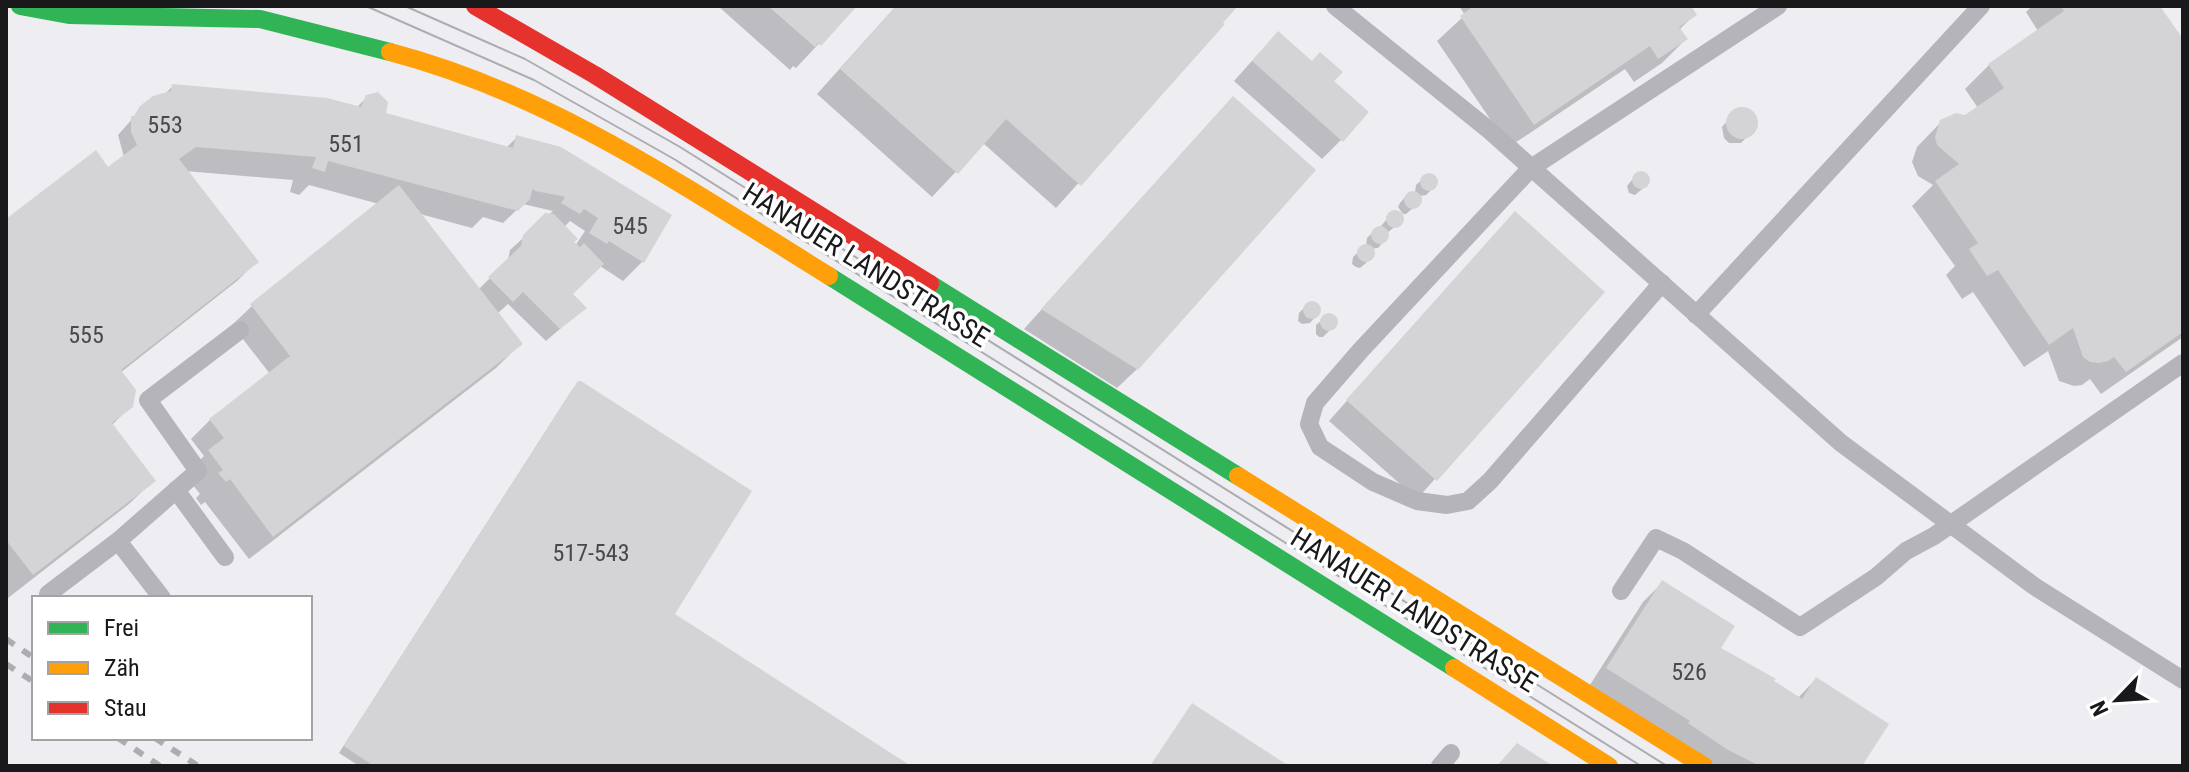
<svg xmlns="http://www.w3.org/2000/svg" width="2189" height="772" font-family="'Roboto Condensed',sans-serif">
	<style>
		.shadow { fill: #0003; fill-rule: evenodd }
		.building { fill: #d4d4d7 }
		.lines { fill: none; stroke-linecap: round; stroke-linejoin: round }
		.lane { stroke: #b5b4ba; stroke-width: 18 }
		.fast { stroke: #30b455; stroke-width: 18 }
		.slow { stroke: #ff9f0a; stroke-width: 18 }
		.jam { stroke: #e5322d; stroke-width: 18 }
		.tram { stroke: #acacb1; stroke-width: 2 }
		.rail { stroke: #acacb1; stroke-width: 6; stroke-dasharray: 10 10; stroke-linecap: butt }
		.labels { text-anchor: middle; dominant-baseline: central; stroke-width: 7; stroke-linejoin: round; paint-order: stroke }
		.number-label { font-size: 24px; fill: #49494c }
		.street-label { font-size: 28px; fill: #19191c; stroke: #fff }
	</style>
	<rect width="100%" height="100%" fill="#ededf2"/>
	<g class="shadow">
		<polygon points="718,6 854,6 796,68 793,66 790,70"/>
		<polygon points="896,6 1230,6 1222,24 1056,208 983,143 932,197 817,94"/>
		<polygon points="1459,6 1688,6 1694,15 1679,30 1686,39 1662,63 1634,82 1625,69 1509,147 1437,41 1465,15"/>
		<polygon points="2032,6 2158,6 2183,42 2183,337 2101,394 2090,379 2082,385 2074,386 2059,381 2048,351 2024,367 1973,292 1962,299 1946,275 1955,266 1912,206 1933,185 1918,176 1912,162 1917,147 1941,122 1966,117 1978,108 1965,89 1989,65 2038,31 2026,12"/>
		<polygon points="1259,53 1312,63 1332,82 1341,140 1322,159 1234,81"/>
		<path d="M173,86L357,107L367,97L384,115L506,148L517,137L670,216L642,262L623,281L600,266L570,294L584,308L546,341L508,304L497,314L520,344L496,368L249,559L205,502L201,505L196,498L200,494L185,475L204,456L191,439L210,420L270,374L232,325L252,306L379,204L309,185L299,195L290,192L293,180L185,171L256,262L237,281L120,373L131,406L111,426L153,481L129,504L8,598L6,595V222L108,170L124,157L118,135L142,108L165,94ZM523,204L553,211L510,250L508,260L478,290L420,214L472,228L483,217L503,223ZM570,221L585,231L575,246L564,227Z"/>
		<polygon points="1748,110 1755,119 1754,130 1741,143 1729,143 1724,138 1722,127 1736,111"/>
		<polygon points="1214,118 1137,369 1117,388 1024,329"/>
		<polygon points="1642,173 1648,180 1647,185 1635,195 1629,193 1627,186 1637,174"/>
		<polygon points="1426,176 1433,177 1435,181 1433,188 1426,195 1420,196 1420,202 1406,214 1403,214 1398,207 1400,203 1406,196 1415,193 1416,185"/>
		<polygon points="1393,212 1397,212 1402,221 1387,233 1384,241 1378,248 1370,249 1372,256 1366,263 1360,268 1356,267 1352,264 1353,257 1364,247 1366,247 1367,238 1374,231 1383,230 1381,226"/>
		<polygon points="1496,233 1603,292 1417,499 1329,421"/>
		<polygon points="1309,303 1317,304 1319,308 1316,316 1310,323 1302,324 1298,321 1299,313"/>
		<polygon points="1327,316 1333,317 1335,325 1323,337 1319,337 1316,334 1316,325"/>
		<polygon points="579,383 672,614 907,766 359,766 339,753 572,390"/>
		<polygon points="1662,583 1719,649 1797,699 1816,679 1860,766 1708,766 1588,688 1643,602"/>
	</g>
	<g class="building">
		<polygon points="768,6 857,6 821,46 818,43 815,47"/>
		<polygon points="896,6 1233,6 1236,8 1223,23 1225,24 1081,186 1006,119 958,174 840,69"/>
		<polygon points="1474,6 1691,6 1697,15 1679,27 1688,39 1658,59 1650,46 1534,125 1460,16"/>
		<polygon points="2061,6 2160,6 2183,39 2183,332 2126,372 2114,357 2108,361 2099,363 2090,362 2083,357 2073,328 2049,345 1998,270 1987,276 1969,249 1978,243 1935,181 1959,164 1937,145 1935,137 1940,120 1956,113 1965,115 2004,88 1988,64 2064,11"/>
		<polygon points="1278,31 1312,61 1320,52 1343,72 1334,81 1369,112 1343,142 1252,61"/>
		<polygon points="172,84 327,98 361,107 366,95 378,92 388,102 386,113 513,148 516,135 561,147 672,215 644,263 609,241 607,244 589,233 598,218 584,209 580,214 561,203 565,197 562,196 535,191 533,188 530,199 518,211 328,161 325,172 312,168 316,157 196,147 179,159 259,262 121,370 136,390 133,407 112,423 156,481 33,575 6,540 6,219 96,150 108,167 137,145 131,132 131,116 134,116 140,106 153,96 171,91"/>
		<polygon points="1233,96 1316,170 1138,370 1041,309"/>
		<circle cx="1742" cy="123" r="16"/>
		<circle cx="1641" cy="180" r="9"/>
		<circle cx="1429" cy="182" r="9"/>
		<polygon points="399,185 523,344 273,537 230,479 226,482 218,473 223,470 208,450 224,438 209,419 290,356 250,304"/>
		<circle cx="1413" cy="200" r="9"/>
		<circle cx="1395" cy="219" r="9"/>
		<polygon points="1515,211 1605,292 1437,481 1346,400"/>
		<polygon points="545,213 554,214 578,239 574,242 580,247 584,243 604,264 573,294 587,308 560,329 523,292 513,302 488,277 521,246 523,235"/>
		<circle cx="1380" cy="235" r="9"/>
		<circle cx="1366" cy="253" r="9"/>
		<circle cx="1312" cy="310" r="9"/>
		<circle cx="1329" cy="322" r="9"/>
		<polygon points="578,381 581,381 752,491 675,614 911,766 374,766 345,747 344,745"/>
		<polygon points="1662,580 1735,626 1721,648 1776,679 1774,681 1802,699 1816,677 1889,724 1862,766 1760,766 1728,750 1688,723 1690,721 1606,668"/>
		<polygon points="1192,703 1289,766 1150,766"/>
		<polygon points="1517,743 1553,766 1497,766"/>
	</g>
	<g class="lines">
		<g class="lane">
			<polyline points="1335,6 1489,130 1841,443 2034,586 2183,680"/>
			<polyline points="1662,283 1490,481 1468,501 1447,505 1417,501 1373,482 1320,447 1309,424 1315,403 1360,351 1531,168 1778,6"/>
			<polyline points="1696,315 1981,6"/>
			<polyline points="176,490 225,557"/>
			<polyline points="118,541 162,598"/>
			<polyline points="1621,591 1656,538 1683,551 1800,627 1876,577 1906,551 1934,536 2183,363"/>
			<polyline points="48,594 118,541 198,471 148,400 240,330"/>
			<polyline points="1440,766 1451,753"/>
		</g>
		<g class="fast">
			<polyline points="20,6 69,15 260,19 390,52"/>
			<polyline points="829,276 1454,668"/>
			<polyline points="930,284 1238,476"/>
		</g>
		<g class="slow">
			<path d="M390,52C551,94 690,190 829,276"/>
			<polyline points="1238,476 1704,766"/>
			<polyline points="1454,668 1609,766"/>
		</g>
		<polyline class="jam" points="475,6 595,75 930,284"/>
		<g class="tram">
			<polyline points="366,6 534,80 674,159 1641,766"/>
			<polyline points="405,6 525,59 680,147 1667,766"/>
		</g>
		<g class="rail">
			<polyline points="6,639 34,658"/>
			<polyline points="6,664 34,682"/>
			<polyline points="118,738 160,766"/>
			<polyline points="155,738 198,766"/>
		</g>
	</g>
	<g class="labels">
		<g class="number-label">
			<text x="165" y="125">553</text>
			<text x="346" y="144">551</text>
			<text x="630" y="226">545</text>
			<text x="86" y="335">555</text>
			<text x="591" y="553">517-543</text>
			<text x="1689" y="672">526</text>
		</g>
		<g class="street-label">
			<text transform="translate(866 265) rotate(32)">HANAUER LANDSTRASSE</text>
			<text transform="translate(1414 610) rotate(32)">HANAUER LANDSTRASSE</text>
		</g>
	</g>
	<rect width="2189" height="772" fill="none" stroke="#19191c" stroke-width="16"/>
	<rect x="32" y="596" width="280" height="144" fill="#ffffff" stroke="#a3a3a4" stroke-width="2"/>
	<rect x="48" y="622" width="40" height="12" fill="#30b455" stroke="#a3a3a4" stroke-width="2"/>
	<text x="104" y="636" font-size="24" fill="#19191c">Frei</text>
	<rect x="48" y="662" width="40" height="12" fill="#ff9f0a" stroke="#a3a3a4" stroke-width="2"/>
	<text x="104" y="676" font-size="24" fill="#19191c">Zäh</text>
	<rect x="48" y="702" width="40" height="12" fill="#e5322d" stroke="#a3a3a4" stroke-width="2"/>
	<text x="104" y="716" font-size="24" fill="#19191c">Stau</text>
	<g transform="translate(2117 700) rotate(245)" stroke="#ffffff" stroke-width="6" paint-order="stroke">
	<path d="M0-6L14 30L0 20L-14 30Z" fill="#19191c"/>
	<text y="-12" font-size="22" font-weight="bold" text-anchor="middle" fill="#19191c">N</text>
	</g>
</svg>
